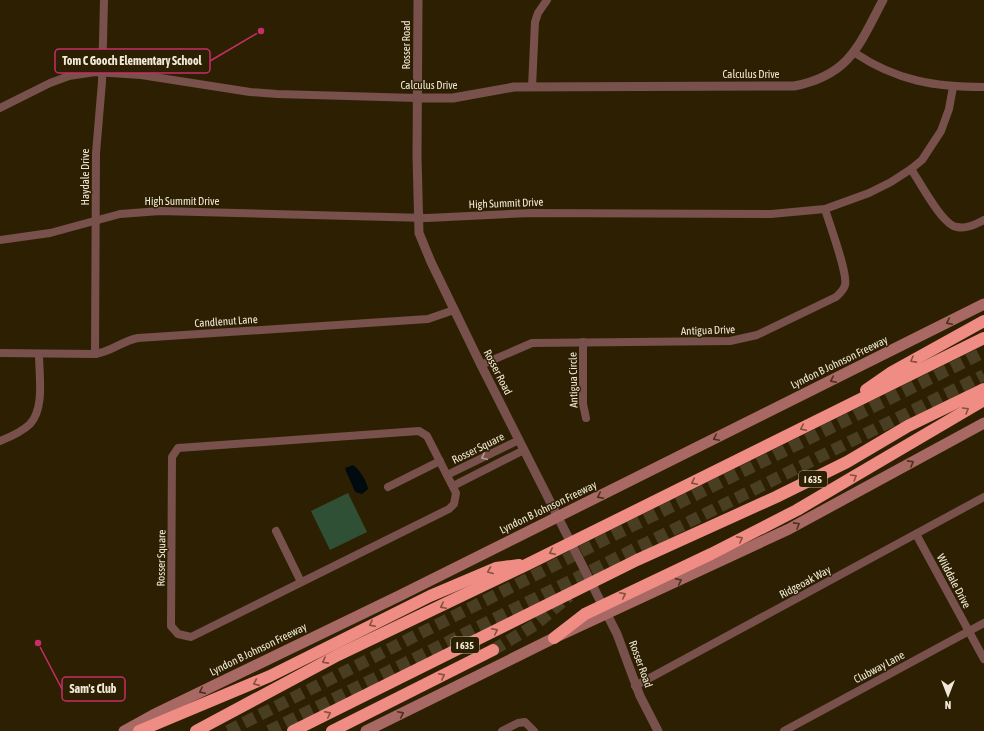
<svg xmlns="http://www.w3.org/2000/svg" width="984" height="731" font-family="'Asap Condensed',sans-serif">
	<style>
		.green { fill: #305036 }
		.water { fill: #000a0f }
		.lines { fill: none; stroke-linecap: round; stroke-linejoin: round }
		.motorway-tunnel { stroke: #4a3e22; stroke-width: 12; stroke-dasharray: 12 6; stroke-linecap: butt }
		.minor { stroke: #78504c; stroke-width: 8 }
		.tertiary { stroke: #78504c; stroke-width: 9 }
		.secondary { stroke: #a86863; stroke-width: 11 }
		.motorway { stroke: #ef8c84; stroke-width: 12 }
		.oneway { stroke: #4c321a }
		.oneway2 { stroke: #84513c }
		.oneway3 { stroke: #b49c92 }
		.labels { text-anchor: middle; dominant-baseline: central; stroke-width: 3; stroke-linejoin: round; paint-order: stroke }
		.shield { fill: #2d2002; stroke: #b6ad98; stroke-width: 1 }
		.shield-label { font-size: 10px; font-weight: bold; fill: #f1e9d8 }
		.street-label { font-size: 11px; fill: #f1e9d8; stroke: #2d2002 }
		.leader { fill: none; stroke: #c72d68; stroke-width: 1.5 }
		.callout-dot { fill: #c72d68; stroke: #2d2002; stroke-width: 1.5 }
		.callout { fill: #2d2002; stroke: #c72d68; stroke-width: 1.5 }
		.callout-label { font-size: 12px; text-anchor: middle; font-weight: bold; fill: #f1e9d8 }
	</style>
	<rect width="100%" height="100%" fill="#2d2002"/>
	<polygon class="green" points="348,493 367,532 330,550 311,511"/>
	<path class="water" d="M353,465C359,469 367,481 368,489L362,494L355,492C353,486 346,472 345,468Z"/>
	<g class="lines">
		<g class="motorway-tunnel">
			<polyline points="493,650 535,625 569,596"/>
			<polyline points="228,731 606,539 984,352"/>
			<polyline points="269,731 984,375"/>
		</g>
		<g class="minor">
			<path d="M855,53C897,81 935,87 984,87"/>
			<polyline points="532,87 535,22 538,13 547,0"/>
			<polyline points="0,108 50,83 69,76 95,72 141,75 250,92 277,94 417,98"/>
			<path d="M911,169C920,182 942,225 957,227C967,229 976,224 984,220"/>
			<polyline points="0,240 50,233 120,214 160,211 427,218 530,213 771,214 825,209 869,193 891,182 911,169 922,160 941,131 949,109 953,87"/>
			<polyline points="583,342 583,404 586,418"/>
			<path d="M0,353L95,354C111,352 122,341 138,338L428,319L454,310"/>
			<polyline points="95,354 96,153 102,82 104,0"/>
			<path d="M481,365L532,343L730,341L757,335L836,297C840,293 844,290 845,285C848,273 829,223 825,209"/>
			<polygon points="419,431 427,436 456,493 454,504 449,509 191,637 178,634 171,626 172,457 178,448"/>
			<path d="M0,441C10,437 22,432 30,424C45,408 39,375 39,354"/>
			<polyline points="447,475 519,440"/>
			<polyline points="453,486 524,450"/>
			<polyline points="388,487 440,461"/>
			<polyline points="276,531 301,582"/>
			<polyline points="916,534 984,659"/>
			<polyline points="635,686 984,497"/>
			<polyline points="502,731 518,723 525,722 534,731"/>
			<polyline points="784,731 984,623"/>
		</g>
		<g class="tertiary">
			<polyline points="418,0 417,156 419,233 431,262 480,363 617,634 640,696 658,731"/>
			<path d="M417,98H453L514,87L794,86C850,75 859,45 883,0"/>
		</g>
		<g class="secondary">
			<polyline points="124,731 153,715 401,595 984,304"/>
			<polyline points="366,731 554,638 789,529 984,423"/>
		</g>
		<g class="motorway">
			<polyline points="866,390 892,372 984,321"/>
			<polyline points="554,638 585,614 711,554 797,510 984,400"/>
			<polyline points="139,731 270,676 430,596 496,568 519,565"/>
			<polyline points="196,731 338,655 528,564 984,338"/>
			<polyline points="293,731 637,560 776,497 847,462 908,426 984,389"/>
			<polyline points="332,731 493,650"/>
		</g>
	</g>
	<defs><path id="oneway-chevron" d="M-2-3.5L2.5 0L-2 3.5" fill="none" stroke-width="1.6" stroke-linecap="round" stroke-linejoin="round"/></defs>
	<g class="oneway">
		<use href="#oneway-chevron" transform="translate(949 322) rotate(154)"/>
		<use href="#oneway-chevron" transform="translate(833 380) rotate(154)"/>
		<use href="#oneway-chevron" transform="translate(716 438) rotate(154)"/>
		<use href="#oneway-chevron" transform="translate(911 463) rotate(-29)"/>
		<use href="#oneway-chevron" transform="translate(600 496) rotate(154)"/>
		<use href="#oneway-chevron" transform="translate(797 525) rotate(-29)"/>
		<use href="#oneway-chevron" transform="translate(679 581) rotate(-25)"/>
		<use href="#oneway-chevron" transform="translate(202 691) rotate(154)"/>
		<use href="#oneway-chevron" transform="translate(401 714) rotate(-26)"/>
	</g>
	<g class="oneway2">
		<use href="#oneway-chevron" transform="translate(913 360) rotate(151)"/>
		<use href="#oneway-chevron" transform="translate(966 410) rotate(-30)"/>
		<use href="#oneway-chevron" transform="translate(803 428) rotate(154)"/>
		<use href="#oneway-chevron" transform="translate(854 477) rotate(-31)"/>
		<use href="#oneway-chevron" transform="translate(694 482) rotate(154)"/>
		<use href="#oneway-chevron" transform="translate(740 539) rotate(-27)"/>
		<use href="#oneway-chevron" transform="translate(552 552) rotate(154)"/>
		<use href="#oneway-chevron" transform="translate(490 571) rotate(158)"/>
		<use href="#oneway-chevron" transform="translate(623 595) rotate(-26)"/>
		<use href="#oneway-chevron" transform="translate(443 606) rotate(154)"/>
		<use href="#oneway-chevron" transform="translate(372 624) rotate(153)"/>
		<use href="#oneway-chevron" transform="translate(495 631) rotate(-26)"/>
		<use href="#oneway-chevron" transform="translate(325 661) rotate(152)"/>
		<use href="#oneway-chevron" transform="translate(442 676) rotate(-27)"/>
		<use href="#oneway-chevron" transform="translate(256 683) rotate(156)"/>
		<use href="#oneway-chevron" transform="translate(328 714) rotate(-26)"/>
	</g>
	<use class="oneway3" href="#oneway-chevron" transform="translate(484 457) rotate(155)"/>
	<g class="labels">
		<g class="shield">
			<rect x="799" y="471" width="28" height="16" rx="3"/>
			<rect x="451" y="637" width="28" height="16" rx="3"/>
		</g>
		<g class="shield-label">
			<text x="813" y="479">I 635</text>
			<text x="465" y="645">I 635</text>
		</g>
		<g class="street-label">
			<text transform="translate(406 45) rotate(-90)">Rosser Road</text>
			<text x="751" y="74">Calculus Drive</text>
			<text x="429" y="85">Calculus Drive</text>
			<text transform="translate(85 177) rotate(-90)">Haydale Drive</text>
			<text x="182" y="201">High Summit Drive</text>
			<text transform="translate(506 203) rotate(-2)">High Summit Drive</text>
			<text transform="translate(226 321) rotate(-4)">Candlenut Lane</text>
			<text transform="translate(708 330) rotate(-2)">Antigua Drive</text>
			<text transform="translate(839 362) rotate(-26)">Lyndon B Johnson Freeway</text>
			<text transform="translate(498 372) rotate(63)">Rosser Road</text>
			<text transform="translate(573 380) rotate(-91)">Antigua Circle</text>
			<text transform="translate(478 448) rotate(-26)">Rosser Square</text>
			<text transform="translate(548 507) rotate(-26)">Lyndon B Johnson Freeway</text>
			<text transform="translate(161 558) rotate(-89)">Rosser Square</text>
			<text transform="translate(954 581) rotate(62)">Wilddale Drive</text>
			<text transform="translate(805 582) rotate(-28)">Ridgeoak Way</text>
			<text transform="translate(258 649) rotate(-26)">Lyndon B Johnson Freeway</text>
			<text transform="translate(641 664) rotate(70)">Rosser Road</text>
			<text transform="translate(879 667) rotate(-28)">Clubway Lane</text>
		</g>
	</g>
	<path class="leader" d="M261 31L210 61M38 643L62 689"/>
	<g class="callout-dot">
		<circle cx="261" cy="31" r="4"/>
		<circle cx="38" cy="643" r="4"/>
	</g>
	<g class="callout">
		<rect x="55" y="49" width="155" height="24" rx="4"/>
		<rect x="62" y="677" width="63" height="24" rx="4"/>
	</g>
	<g class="callout-label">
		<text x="132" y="65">Tom C Gooch Elementary School</text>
		<text x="93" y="693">Sam's Club</text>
	</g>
	<g transform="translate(948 695) rotate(180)" stroke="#2d2002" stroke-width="3" paint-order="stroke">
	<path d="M0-3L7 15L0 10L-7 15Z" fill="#f1e9d8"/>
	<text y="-6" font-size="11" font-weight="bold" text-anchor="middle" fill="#f1e9d8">N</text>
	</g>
</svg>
